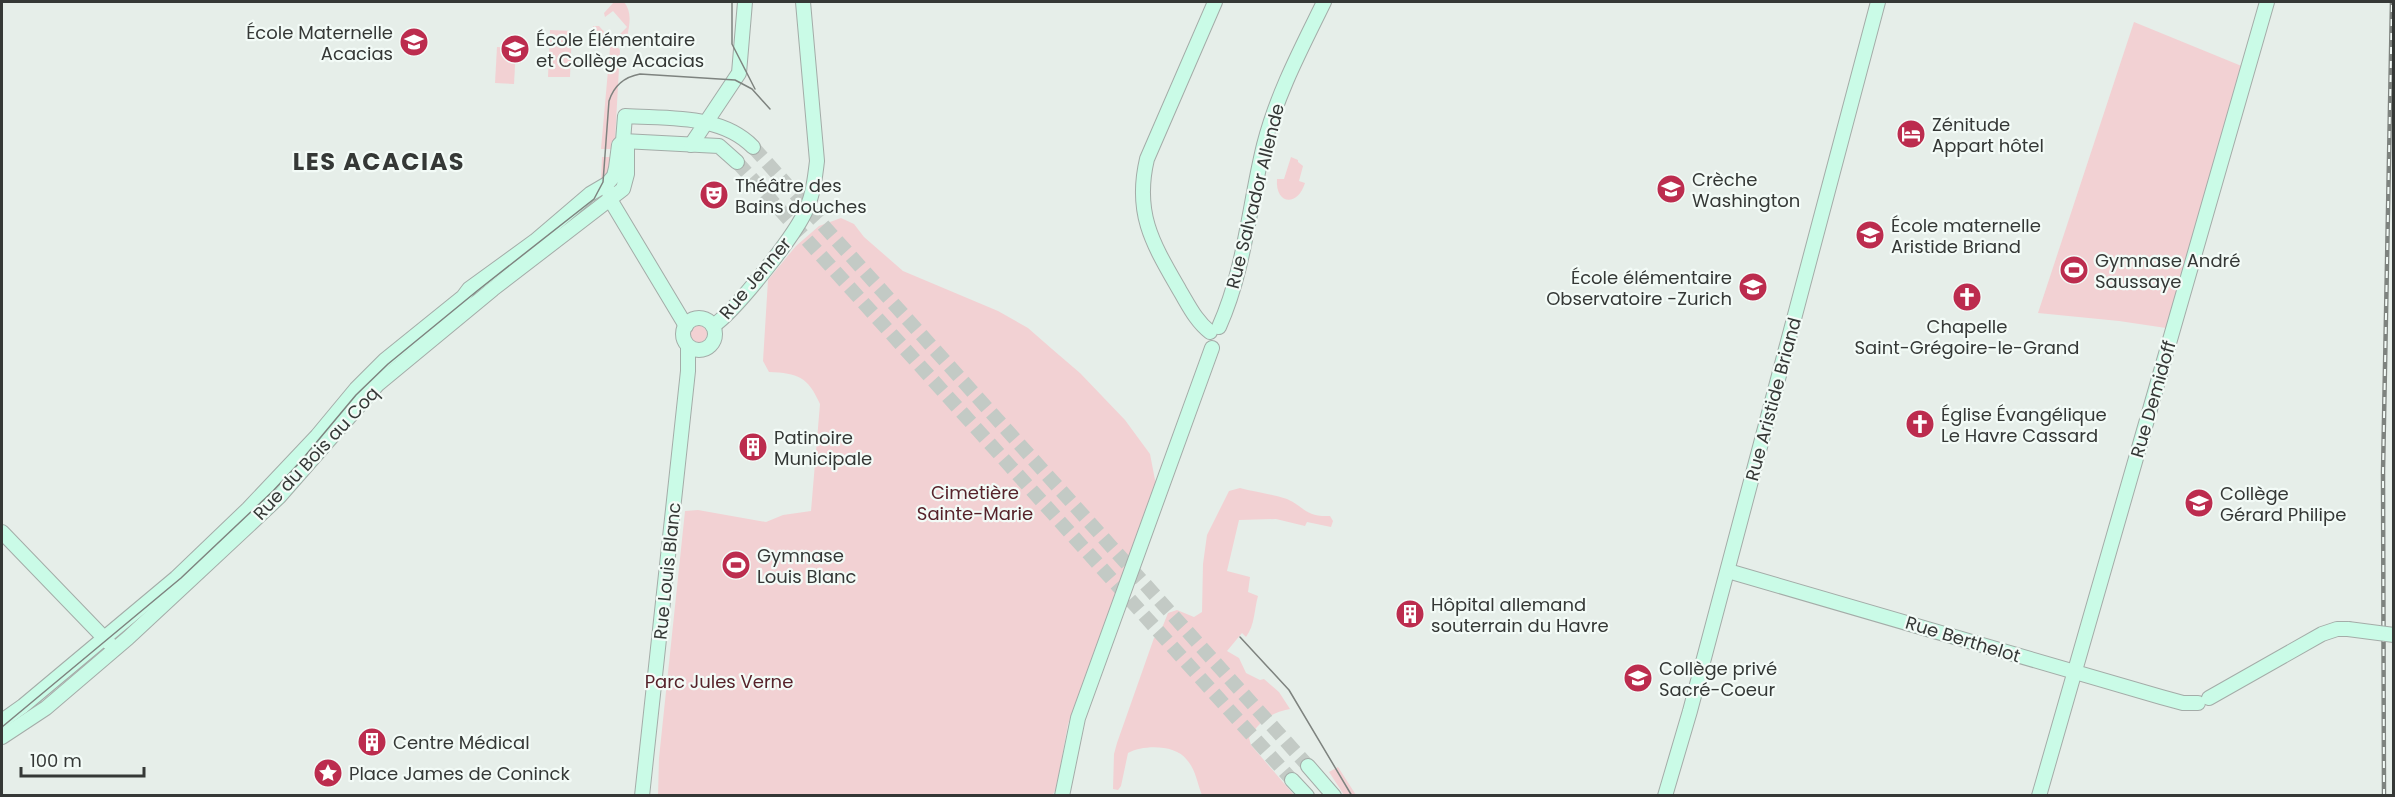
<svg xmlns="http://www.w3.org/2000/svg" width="2395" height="797" font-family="Poppins,sans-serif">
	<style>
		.green { fill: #f2d1d3 }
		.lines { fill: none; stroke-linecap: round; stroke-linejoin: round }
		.secondary-tunnel { stroke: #c3cac5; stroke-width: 14; stroke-dasharray: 14 7; stroke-linecap: butt }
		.secondary-casing { stroke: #a4aca8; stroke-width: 16 }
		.secondary { stroke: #cafbe7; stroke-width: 14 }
		.tram { stroke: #7e837f; stroke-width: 1.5 }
		.rail-casing { stroke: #7e837f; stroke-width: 4.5 }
		.rail { stroke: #f3fbf7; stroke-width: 2; stroke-dasharray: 7; stroke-linecap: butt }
		.secondary-bridge-casing { stroke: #a4aca8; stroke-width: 16; stroke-linecap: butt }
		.secondary-bridge { stroke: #cafbe7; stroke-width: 14 }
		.labels { text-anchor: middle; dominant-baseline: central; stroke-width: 4.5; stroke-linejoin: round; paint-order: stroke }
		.poi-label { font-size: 18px; fill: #353836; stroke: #f3fbf7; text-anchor: start }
		.street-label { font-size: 18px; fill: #353836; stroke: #f3fbf7 }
		.park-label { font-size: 18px; fill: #56222a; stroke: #f3fbf7 }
		.district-label { font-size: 24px; font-weight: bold; letter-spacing: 1.5px; fill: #353836; stroke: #f3fbf7 }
	</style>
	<rect width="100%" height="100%" fill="#e6eee9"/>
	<g class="green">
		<path d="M614,2H624C632,12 630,24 627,37L620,34L627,27L613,11L605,17L604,13Z"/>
		<polygon points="2134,22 2244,67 2166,328 2119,321 2038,313"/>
		<polygon points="593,26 599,26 620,50 615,140 611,143 611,149 601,149 610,48 592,46"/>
		<polygon points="550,30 572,31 570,77 548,77"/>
		<polygon points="497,47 516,48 514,84 495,83"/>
		<polygon points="602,157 614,157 610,171 601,181"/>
		<path d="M1291,157L1298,160V162L1303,166L1299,181L1305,183C1297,208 1275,204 1277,179H1284Z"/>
		<path d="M841,218L854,224L864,237L903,271L998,311L1028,328L1052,349L1080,373L1125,420L1150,454L1156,485L1068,724L1056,790L1051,796H658L659,758L685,511L698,510L766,522L783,515L811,511L820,404C808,377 798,373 769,372L763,361L768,280L796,246L819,226Z"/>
		<circle cx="698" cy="334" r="9"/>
		<path d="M1240,488C1255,492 1272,494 1287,499C1305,507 1305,517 1330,516L1333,521L1331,527L1307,522L1305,526L1276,519L1239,520L1227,571L1250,577L1248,592L1258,596C1254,610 1255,625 1246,637L1242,633L1227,651L1239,658L1246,673L1260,680L1264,679L1279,692L1290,709C1271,712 1259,722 1249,738L1251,745L1294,795H1202C1197,783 1196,770 1187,760C1175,744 1143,745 1128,753L1121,786L1118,790L1113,789L1114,754L1117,743L1154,638L1160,633L1168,613L1177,610L1194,617L1202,612L1203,564L1207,535L1229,491Z"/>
		<polygon points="1338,767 1356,795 1344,795 1329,772"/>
	</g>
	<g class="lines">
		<g class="secondary-tunnel">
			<polyline points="753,147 1308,766"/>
			<polyline points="737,162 1292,780"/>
		</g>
		<g class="secondary-casing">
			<g id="secondary">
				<polyline points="623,141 719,146 737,162"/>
				<polyline points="691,145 739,73 745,2"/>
				<polyline points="609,192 611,201 686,326"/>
				<circle cx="699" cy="334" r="16"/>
				<path d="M713,326C736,310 794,237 806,210C813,195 815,178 817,161L803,2"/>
				<path d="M1219,327C1245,269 1249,206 1264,145C1277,94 1301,49 1324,2"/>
				<path d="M1210,332C1196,321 1189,306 1180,291C1153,244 1134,214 1147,159L1215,2"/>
				<polyline points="2,532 109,643"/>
				<polyline points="1728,571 2161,697 2183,703 2198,703"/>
				<polyline points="2209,698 2322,634 2337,629 2348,629"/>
				<path d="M2,721L23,706L176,578L248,509L317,436L356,389L385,360L463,297L469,289L535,241L590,194L607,184L614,176L616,168L619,145L623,141L625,116C668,119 721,114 753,147"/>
				<polyline points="2,737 46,708 128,638 200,571 279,497 378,384 493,289 623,189 627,174 627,145"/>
				<polyline points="1308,766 1334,796"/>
				<polyline points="1292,780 1307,796"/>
				<polyline points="642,796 688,371 688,346"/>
				<polyline points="1062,796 1078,718 1212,348"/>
				<polyline points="1665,796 1690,711 1878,2"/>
				<polyline points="2039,796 2267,2"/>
			</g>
		</g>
		<use href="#secondary" class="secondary"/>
		<g class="tram">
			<polyline points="732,2 732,44 755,89"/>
			<polyline points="1240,637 1289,690 1352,796"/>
			<path d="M2,727L181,578L273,491L300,462L356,395L388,364L477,291L594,199L603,182L609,101C614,85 624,77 640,74L735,80L752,89L770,109"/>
		</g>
		<g class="rail-casing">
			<polyline id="rail" points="2384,796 2383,472 2392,2"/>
		</g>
		<use href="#rail" class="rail"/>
		<g class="secondary-bridge-casing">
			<polyline id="secondary-bridge" points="2348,629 2394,635"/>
		</g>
		<use href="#secondary-bridge" class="secondary-bridge"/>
	</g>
	<defs>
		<g id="school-disc" transform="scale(1.5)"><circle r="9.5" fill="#bc2c4e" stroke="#f3fbf7"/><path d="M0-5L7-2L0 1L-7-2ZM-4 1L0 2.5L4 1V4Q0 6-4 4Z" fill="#fff"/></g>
		<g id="hotel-disc" transform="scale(1.5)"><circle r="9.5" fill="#bc2c4e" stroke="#f3fbf7"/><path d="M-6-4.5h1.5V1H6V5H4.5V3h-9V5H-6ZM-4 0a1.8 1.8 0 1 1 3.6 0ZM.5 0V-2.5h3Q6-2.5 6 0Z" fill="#fff"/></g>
		<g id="theatre-disc" transform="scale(1.5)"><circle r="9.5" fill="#bc2c4e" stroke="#f3fbf7"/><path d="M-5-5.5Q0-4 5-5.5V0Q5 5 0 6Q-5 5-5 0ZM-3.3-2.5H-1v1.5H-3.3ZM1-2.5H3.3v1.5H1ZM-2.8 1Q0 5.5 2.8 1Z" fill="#fff"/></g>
		<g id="stadium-disc" transform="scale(1.5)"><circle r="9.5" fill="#bc2c4e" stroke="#f3fbf7"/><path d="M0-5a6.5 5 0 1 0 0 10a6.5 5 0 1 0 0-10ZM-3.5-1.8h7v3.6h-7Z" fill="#fff"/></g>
		<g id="church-disc" transform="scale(1.5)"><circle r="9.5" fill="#bc2c4e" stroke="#f3fbf7"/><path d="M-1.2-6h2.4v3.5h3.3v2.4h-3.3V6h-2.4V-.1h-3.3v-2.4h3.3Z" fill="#fff"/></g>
		<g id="building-disc" transform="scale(1.5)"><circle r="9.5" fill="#bc2c4e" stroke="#f3fbf7"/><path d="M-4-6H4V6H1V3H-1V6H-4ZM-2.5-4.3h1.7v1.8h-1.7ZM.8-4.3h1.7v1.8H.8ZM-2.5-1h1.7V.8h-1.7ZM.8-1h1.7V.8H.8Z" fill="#fff"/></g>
		<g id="sight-disc" transform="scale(1.5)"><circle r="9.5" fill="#bc2c4e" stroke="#f3fbf7"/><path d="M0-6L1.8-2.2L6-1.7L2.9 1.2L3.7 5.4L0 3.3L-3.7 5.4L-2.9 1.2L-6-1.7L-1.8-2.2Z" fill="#fff"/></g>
	</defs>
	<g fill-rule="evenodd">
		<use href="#school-disc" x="414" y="42"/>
		<use href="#school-disc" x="515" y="49"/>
		<use href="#hotel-disc" x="1911" y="134"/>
		<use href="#school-disc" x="1671" y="189"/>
		<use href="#theatre-disc" x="714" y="195"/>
		<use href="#school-disc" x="1870" y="235"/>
		<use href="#stadium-disc" x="2074" y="270"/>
		<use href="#school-disc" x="1753" y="287"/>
		<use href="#church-disc" x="1967" y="297"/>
		<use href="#church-disc" x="1920" y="424"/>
		<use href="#building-disc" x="753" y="447"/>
		<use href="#school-disc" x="2199" y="503"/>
		<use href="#stadium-disc" x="736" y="565"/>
		<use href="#building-disc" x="1410" y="614"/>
		<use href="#school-disc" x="1638" y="678"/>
		<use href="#building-disc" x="372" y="742"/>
		<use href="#sight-disc" x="328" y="773"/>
	</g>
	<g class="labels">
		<g class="poi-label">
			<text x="393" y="32" text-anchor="end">École Maternelle<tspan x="393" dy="21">Acacias</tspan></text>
			<text x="536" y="39">École Élémentaire<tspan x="536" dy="21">et Collège Acacias</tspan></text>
			<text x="1932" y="124">Zénitude<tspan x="1932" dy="21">Appart hôtel</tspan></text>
			<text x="1692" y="179">Crèche<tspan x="1692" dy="21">Washington</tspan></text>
			<text x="735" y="185">Théâtre des<tspan x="735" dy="21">Bains douches</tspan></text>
			<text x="1891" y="225">École maternelle<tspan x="1891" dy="21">Aristide Briand</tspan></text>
			<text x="2095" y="260">Gymnase André<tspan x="2095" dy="21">Saussaye</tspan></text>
			<text x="1732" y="277" text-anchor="end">École élémentaire<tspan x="1732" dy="21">Observatoire -Zurich</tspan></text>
			<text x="1967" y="326" text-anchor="middle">Chapelle<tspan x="1967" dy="21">Saint-Grégoire-le-Grand</tspan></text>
			<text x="1941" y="414">Église Évangélique<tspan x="1941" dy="21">Le Havre Cassard</tspan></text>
			<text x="774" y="437">Patinoire<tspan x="774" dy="21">Municipale</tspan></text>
			<text x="2220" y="493">Collège<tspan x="2220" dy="21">Gérard Philipe</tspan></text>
			<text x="757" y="555">Gymnase<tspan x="757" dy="21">Louis Blanc</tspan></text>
			<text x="1431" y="604">Hôpital allemand<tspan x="1431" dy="21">souterrain du Havre</tspan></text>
			<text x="1659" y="668">Collège privé<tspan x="1659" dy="21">Sacré-Coeur</tspan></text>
			<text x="393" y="742">Centre Médical</text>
			<text x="349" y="773">Place James de Coninck</text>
		</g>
		<g class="street-label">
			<text transform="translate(1255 196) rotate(-76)">Rue Salvador Allende</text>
			<text transform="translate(755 278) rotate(-50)">Rue Jenner</text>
			<text transform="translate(1773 399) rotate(-75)">Rue Aristide Briand</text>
			<text transform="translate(2153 399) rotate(-74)">Rue Demidoff</text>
			<text transform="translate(316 453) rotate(-47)">Rue du Bois au Coq</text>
			<text transform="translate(667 571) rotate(-84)">Rue Louis Blanc</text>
			<text transform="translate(1963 639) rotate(17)">Rue Berthelot</text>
		</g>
		<g class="park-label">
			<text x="975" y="492">Cimetière<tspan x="975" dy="21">Sainte-Marie</tspan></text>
			<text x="719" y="681">Parc Jules Verne</text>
		</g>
		<g class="district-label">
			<text x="379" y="161">LES ACACIAS</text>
		</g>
	</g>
	<rect width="2395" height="797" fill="none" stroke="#353836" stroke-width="6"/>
	<path d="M21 767v9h123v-9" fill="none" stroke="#353836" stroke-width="3"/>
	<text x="30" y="767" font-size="18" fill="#353836" stroke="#f3fbf7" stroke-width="4.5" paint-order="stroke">100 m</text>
</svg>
